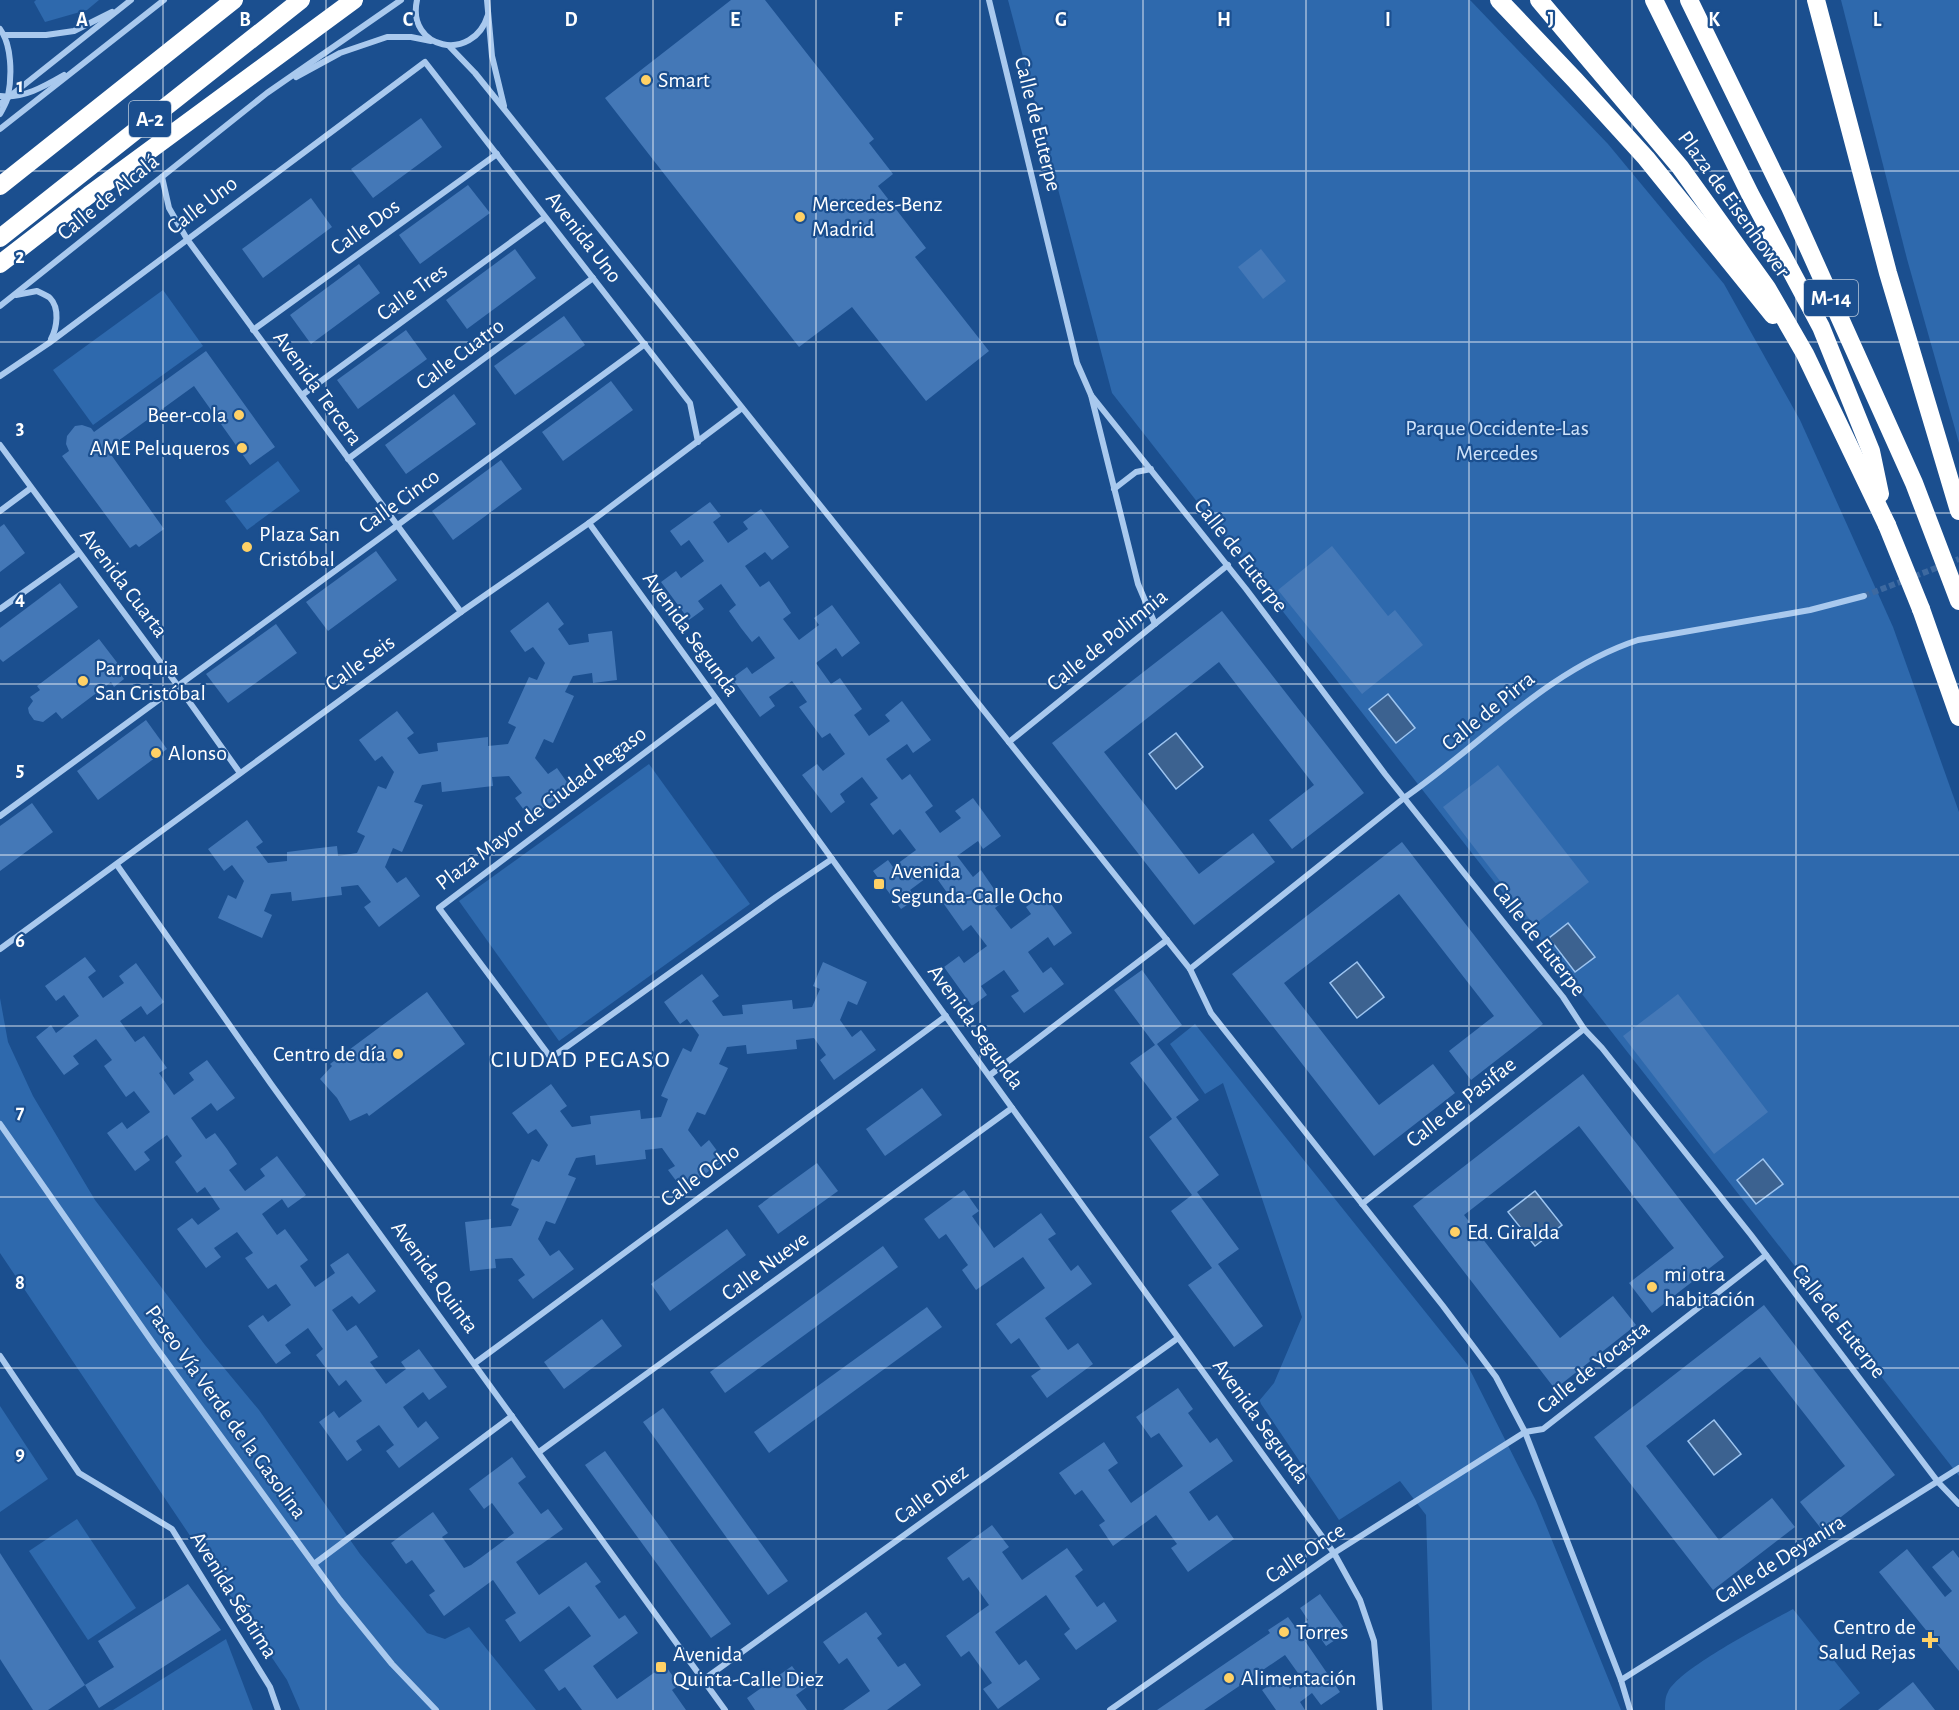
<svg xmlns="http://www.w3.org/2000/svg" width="1959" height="1710" font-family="'Alegreya Sans',sans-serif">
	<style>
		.green { fill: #2e69ad }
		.water { fill: #3c6290; stroke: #9cc4f0; stroke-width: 1.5 }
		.building { fill: #4478b7 }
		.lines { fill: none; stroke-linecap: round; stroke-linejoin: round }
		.street-tunnel { stroke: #3d69a0; stroke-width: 6; stroke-dasharray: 6 3; stroke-linecap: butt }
		.street { stroke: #a9c9ee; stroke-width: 6 }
		.highway { stroke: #fff; stroke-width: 18 }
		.highway-bridge { stroke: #fff; stroke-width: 18 }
		.grid { fill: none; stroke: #fff; stroke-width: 1.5; stroke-opacity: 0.55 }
		.poi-dot { fill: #ffd166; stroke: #1b4f8f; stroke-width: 2 }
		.labels { text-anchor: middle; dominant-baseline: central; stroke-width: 4.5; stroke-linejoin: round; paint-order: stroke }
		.shield { fill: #1b4f8f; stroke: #bbcadd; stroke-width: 1.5 }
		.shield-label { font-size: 21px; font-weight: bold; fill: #fff }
		.poi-label { font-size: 22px; fill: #fff; stroke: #1b4f8f; text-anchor: start }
		.street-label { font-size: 22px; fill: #fff; stroke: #1b4f8f }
		.park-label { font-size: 22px; fill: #cfe3fa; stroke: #1b4f8f }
		.neighbourhood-label { font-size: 24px; letter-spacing: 1.5px; fill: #fff; stroke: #1b4f8f }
		.grid-label { font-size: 20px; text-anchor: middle; font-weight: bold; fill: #fff; stroke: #1b4f8f; stroke-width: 4.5; stroke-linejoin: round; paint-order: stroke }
	</style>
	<rect width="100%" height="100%" fill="#1b4f8f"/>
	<g class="green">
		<polygon points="36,0 99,0 87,10 45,22 34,2"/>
		<polygon points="1008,0 1470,0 1608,144 1724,284 1800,420 1893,627 1959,812 1959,1476 1112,393"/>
		<polygon points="1841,0 1959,0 1959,443 1907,259"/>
		<polygon points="163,290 203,346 93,425 53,370"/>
		<polygon points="278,461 300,491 247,530 225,501"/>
		<polygon points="649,764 750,904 559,1041 459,901"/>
		<polygon points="0,998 8,1042 33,1096 95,1200 205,1345 259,1410 360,1554 427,1633 445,1639 469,1627 536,1710 300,1710 287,1680 0,1253"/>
		<polygon points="1195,1024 1467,1364 1536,1501 1621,1710 1432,1710 1426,1515 1400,1481 1339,1520 1259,1401 1274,1383 1302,1317 1223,1083 1205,1094 1170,1044"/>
		<polygon points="0,1406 48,1479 0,1512"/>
		<polygon points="77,1519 136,1608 88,1640 29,1551"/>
		<path d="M1793,1609L1860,1693L1839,1710H1665C1665,1704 1665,1697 1668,1692C1680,1668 1766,1624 1793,1609Z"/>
		<polygon points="226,1639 253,1710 113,1710"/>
	</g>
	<g class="water">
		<polygon points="1388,694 1415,728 1396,743 1369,709"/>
		<polygon points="1176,733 1203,767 1176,789 1149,754"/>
		<polygon points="1568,923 1595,957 1575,972 1549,938"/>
		<polygon points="1357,962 1384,997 1357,1018 1330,983"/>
		<polygon points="1763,1159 1783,1184 1756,1204 1737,1180"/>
		<polygon points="1535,1191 1562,1225 1535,1246 1508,1212"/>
		<polygon points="1714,1420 1741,1454 1714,1475 1688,1441"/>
	</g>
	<g class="building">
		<polygon points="731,0 765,0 874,139 869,143 893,174 878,186 926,248 915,257 989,351 926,401 852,307 799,347 605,98"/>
		<polygon points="421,118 442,147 373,198 351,169"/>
		<polygon points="468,185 490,213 420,264 399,235"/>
		<polygon points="311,198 332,227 263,278 242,249"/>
		<polygon points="515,249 536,278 467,329 446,300"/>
		<polygon points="1261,249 1286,281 1263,299 1238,267"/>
		<polygon points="359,264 380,293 311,344 290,315"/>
		<polygon points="564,316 585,345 515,395 494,366"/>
		<polygon points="406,330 427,359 358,409 337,380"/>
		<polygon points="206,351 275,447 250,465 194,386 107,449 164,529 139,547 136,544 130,548 62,456 69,451 66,444 67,436 75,426 82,425 91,428 94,432"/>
		<polygon points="611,381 633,410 563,461 542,432"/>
		<polygon points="454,394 476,424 406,474 385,445"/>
		<polygon points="501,460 522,489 453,540 432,511"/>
		<polygon points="710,502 721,516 713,522 728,543 748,529 743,522 761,509 789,547 772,560 765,552 745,566 760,587 769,581 781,598 791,613 783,619 799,640 819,625 814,618 832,605 860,643 842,657 836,648 816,663 831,684 840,678 862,709 854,715 869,736 890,721 885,715 902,701 931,740 913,753 907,744 886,759 902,780 910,774 933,806 925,812 940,833 961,818 955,811 973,798 1001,836 983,849 978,841 957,856 973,877 981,870 1003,902 995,908 1011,929 1031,914 1026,907 1044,894 1072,933 1054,946 1048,937 1028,952 1043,973 1051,967 1064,984 1024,1013 1011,996 1019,991 1004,970 981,986 987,995 972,1006 944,967 959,956 964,963 987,946 971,925 963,931 941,900 948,894 933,873 910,890 916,899 901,909 873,871 888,860 893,867 916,850 900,829 893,835 870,804 878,798 862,777 840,794 845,802 831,813 802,775 817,764 823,771 845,754 830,733 822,738 799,707 807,702 792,681 769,697 775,706 760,717 732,678 747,667 752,674 775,658 759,636 752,642 741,628 729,611 736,605 721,584 698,601 704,609 689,620 661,582 676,571 681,578 704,561 689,540 681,546 670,531"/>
		<polygon points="4,524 25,553 0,572 0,527"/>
		<polygon points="1332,546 1388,616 1395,610 1423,645 1362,694 1278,590"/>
		<polygon points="376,551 397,580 328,631 306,602"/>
		<polygon points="60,583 78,607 3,662 0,659 0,628"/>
		<polygon points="548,602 564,624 558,629 569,645 589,642 588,634 612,631 617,680 593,683 592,673 573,676 565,692 574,696 553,743 544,739 535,758 548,774 557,768 571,788 530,818 515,798 522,793 509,776 492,777 493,786 442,792 441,782 422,785 414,802 423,805 402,852 393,848 385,867 397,883 406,877 420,896 379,927 364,907 371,902 358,885 341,887 342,895 292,901 291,892 271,894 264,911 272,915 262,938 218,918 228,895 236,899 244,881 232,865 224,871 208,849 247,820 263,842 256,847 268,863 287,861 287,852 311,849 337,846 338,856 357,853 365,836 357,832 378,786 386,789 394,772 382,756 375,761 359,740 397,711 414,733 407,738 419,754 438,751 437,743 462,740 488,737 488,746 508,744 516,727 508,723 529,677 537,680 545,663 533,647 525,652 510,631"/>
		<polygon points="1222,611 1364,793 1292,849 1269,820 1314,785 1219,662 1104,752 1199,874 1253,833 1275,862 1194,925 1052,743"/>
		<polygon points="276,624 297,653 228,703 206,674"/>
		<polygon points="99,639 122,669 119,672 124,679 114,687 111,682 62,719 56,712 43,722 34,720 29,713 28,708 33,701 30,697 40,690 37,686"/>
		<polygon points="146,720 167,749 98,800 77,771"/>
		<polygon points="1498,765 1589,882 1534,925 1443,807"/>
		<polygon points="32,803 53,832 0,871 0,826"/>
		<polygon points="1402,842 1543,1024 1471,1080 1449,1051 1494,1016 1399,894 1284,983 1379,1105 1433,1064 1455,1093 1374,1156 1232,974"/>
		<polygon points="85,957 96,971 88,977 103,998 124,983 119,976 136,963 164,1002 147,1015 141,1006 120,1021 135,1042 144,1036 167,1068 159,1073 174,1095 194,1080 189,1073 207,1060 235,1098 217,1111 211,1103 191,1118 206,1139 215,1133 227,1149 237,1164 229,1170 245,1191 265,1176 260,1169 277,1156 306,1195 288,1208 282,1199 262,1214 277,1235 285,1229 308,1260 300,1266 315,1287 335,1273 330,1265 348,1253 376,1291 359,1304 352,1296 332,1310 347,1331 356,1325 368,1342 378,1357 370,1362 386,1384 406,1369 401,1362 419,1349 447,1387 429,1400 423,1392 403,1407 418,1428 426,1421 439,1438 399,1468 386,1451 394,1445 379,1425 356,1441 362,1450 347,1461 319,1422 334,1411 339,1418 362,1401 346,1380 339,1386 316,1355 323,1349 308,1328 285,1345 291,1353 276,1364 248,1326 263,1315 268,1322 291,1305 276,1284 268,1289 245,1258 253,1253 237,1232 214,1248 221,1257 206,1268 177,1229 192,1218 198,1225 220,1209 205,1187 197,1193 175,1162 182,1156 167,1135 144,1152 150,1160 135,1171 107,1133 122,1122 127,1129 150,1112 134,1091 126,1097 104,1066 112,1060 96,1039 73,1056 79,1064 64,1075 36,1037 51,1025 56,1033 79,1016 64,995 56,1001 45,986"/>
		<polygon points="823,962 867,982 857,1005 848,1001 840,1020 852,1037 861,1030 876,1050 834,1080 820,1060 826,1055 814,1038 796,1040 797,1049 747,1054 746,1045 727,1047 719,1064 728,1068 717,1091 705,1115 697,1112 688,1130 701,1147 709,1140 724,1160 683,1190 668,1170 675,1166 662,1148 645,1150 646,1159 596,1165 595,1155 576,1158 568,1175 576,1178 555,1224 546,1221 538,1239 550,1256 559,1250 574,1269 533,1299 518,1280 525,1275 512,1258 495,1259 496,1268 470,1271 465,1222 491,1219 491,1228 511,1226 519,1209 511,1205 522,1181 532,1159 539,1162 548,1145 536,1129 528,1134 512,1113 551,1084 567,1106 560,1111 572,1127 591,1124 590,1116 640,1110 641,1119 661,1117 668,1099 661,1096 672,1071 683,1048 691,1052 699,1035 687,1019 680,1024 664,1002 702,974 719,996 712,1001 723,1016 743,1014 742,1005 792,1000 793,1009 812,1007 820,989 813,986"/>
		<polygon points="1142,970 1182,1025 1157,1044 1199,1100 1176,1117 1219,1175 1197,1192 1239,1249 1218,1264 1263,1326 1234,1347 1188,1285 1212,1268 1171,1211 1192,1195 1149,1137 1172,1119 1130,1063 1155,1045 1114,990"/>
		<polygon points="427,992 465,1044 369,1116 367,1113 350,1121 337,1098 320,1079 332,1066 330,1064"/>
		<polygon points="1678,994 1768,1112 1714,1154 1623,1036"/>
		<polygon points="1583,1074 1724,1257 1652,1313 1629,1283 1674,1248 1579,1126 1464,1215 1560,1338 1613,1296 1636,1325 1555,1389 1413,1206"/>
		<polygon points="922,1088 942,1115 885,1156 866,1129"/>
		<polygon points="817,1163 838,1191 778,1234 758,1206"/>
		<polygon points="964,1190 979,1211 972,1216 994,1248 1041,1213 1056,1234 1048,1239 1071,1271 1078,1265 1092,1284 1045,1318 1068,1350 1078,1343 1093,1364 1047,1398 1031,1376 1041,1369 1019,1338 1011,1344 996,1324 1045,1288 1023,1257 976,1290 962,1270 968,1265 946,1234 939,1239 924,1219"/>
		<polygon points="727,1229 746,1255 670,1311 651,1284"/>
		<polygon points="883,1246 898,1267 725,1393 710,1372"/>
		<polygon points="1764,1305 1895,1475 1823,1531 1800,1502 1845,1466 1760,1357 1646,1446 1719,1540 1772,1498 1795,1527 1713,1590 1594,1437"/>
		<polygon points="927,1307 942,1327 769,1453 754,1432"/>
		<polygon points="602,1319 622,1346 564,1389 544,1362"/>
		<polygon points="1178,1388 1193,1409 1188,1413 1210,1443 1217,1438 1233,1461 1189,1492 1209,1521 1217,1515 1234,1539 1188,1572 1171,1548 1177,1544 1156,1515 1113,1546 1099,1525 1105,1521 1082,1490 1075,1495 1059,1473 1104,1442 1118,1463 1108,1470 1131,1503 1183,1466 1159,1433 1151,1438 1136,1417"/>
		<polygon points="663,1408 788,1581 768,1595 643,1422"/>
		<polygon points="605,1451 731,1624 711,1638 585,1465"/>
		<polygon points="512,1457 526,1477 518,1483 541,1514 548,1509 563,1529 516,1562 539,1595 586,1562 601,1582 595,1586 619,1619 625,1615 638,1633 593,1666 617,1699 665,1665 679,1685 672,1690 686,1710 582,1710 565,1687 559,1691 544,1670 591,1636 569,1606 520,1642 505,1620 516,1613 493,1580 444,1616 429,1595 435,1591 412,1560 406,1564 391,1543 433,1512 448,1533 442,1537 464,1568 471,1565 514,1533 492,1503 484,1509 469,1489"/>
		<polygon points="992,1525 1009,1547 1002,1552 1022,1580 1067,1548 1083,1570 1075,1576 1097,1607 1104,1602 1117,1621 1076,1650 1064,1634 1070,1629 1046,1595 995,1632 1019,1665 1026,1660 1040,1679 998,1709 983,1689 992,1683 969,1651 961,1657 946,1636 989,1605 969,1577 963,1581 947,1558"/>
		<polygon points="1907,1549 1945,1597 1952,1591 1932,1567 1953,1550 1959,1558 1959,1671 1879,1572"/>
		<polygon points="0,1553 85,1685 48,1710 33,1710 0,1659"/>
		<polygon points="188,1584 221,1630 99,1708 85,1685 114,1667 98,1641"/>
		<polygon points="1320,1594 1347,1632 1326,1646 1317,1633 1305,1641 1340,1692 1321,1705 1312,1693 1300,1702 1305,1710 1276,1710 1262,1690 1282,1677 1290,1689 1303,1680 1285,1655 1204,1710 1157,1710 1270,1633 1268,1630 1288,1617 1296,1628 1308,1620 1300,1608"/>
		<polygon points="866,1612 882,1634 877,1638 898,1667 905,1663 921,1685 887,1710 843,1710 870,1691 847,1658 839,1664 823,1642"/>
		<polygon points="792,1666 807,1687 796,1695 807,1710 755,1710 747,1698"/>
		<polygon points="1913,1682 1935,1710 1878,1710"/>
	</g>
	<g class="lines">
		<polyline class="street-tunnel" points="1864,596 1959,559"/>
		<g class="street">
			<path d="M417,0C406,49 473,64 488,15"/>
			<polyline points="487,0 492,56 504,106"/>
			<polyline points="989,0 1077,363 1091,395 1138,584 1155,624"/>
			<path d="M0,29C12,45 12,76 8,96C7,102 3,108 0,114"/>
			<polyline points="5,35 46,35 74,31 112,12"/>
			<polyline points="450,47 475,73 504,109 1190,969 1211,1013 1443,1306 1496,1377 1525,1432 1621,1680 1630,1710"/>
			<polyline points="296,77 340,53 387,37 411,37 431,41"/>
			<path d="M0,96C23,99 45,86 64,75"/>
			<polyline points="0,104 131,0"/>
			<polyline points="0,129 164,0"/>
			<polyline points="162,177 169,208 187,239 461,612"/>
			<path d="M16,295L37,291C41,293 47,295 50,298C60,308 57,328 51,339"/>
			<polyline points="0,306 267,93 401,0"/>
			<polyline points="253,330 497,154"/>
			<polyline points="0,376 49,343 425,62 690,403 698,442"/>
			<polyline points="302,395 544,218"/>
			<polyline points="1091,395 1246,589 1385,774 1563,997 1584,1029 1602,1048 1751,1235 1938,1482 1959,1504"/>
			<polyline points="0,445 178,686 240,773"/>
			<polyline points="348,459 593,278"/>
			<polyline points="1114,489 1136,472 1151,469"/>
			<polyline points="0,511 31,488"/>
			<polyline points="589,523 1334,1553 1360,1600 1374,1641 1380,1710"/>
			<polyline points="0,609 79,553"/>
			<polyline points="716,699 439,908 551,1058 776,897 832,859"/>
			<polyline points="1009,742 1228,565"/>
			<polyline points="0,816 645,344"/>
			<polyline points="117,865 271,1084 725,1710"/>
			<polyline points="0,949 461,612 589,523 742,408"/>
			<path d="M1190,969L1404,798C1481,745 1547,670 1638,640L1810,610L1864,596"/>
			<polyline points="990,1075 1167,940"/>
			<polyline points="0,1124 155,1346 340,1600 392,1664 436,1710"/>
			<polyline points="1362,1204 1584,1029"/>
			<polyline points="0,1356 79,1473 172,1529 270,1687 278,1710"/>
			<polyline points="475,1363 946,1016"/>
			<polyline points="539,1452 1012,1108"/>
			<polyline points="314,1564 512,1416"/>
			<polyline points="703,1680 1178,1338"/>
			<polyline points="1621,1680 1959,1468"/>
			<polyline points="1110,1710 1334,1553 1525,1432 1543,1429 1766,1255"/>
		</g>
		<g class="highway">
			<polyline points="1499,0 1575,80 1646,158 1773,315"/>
			<polyline points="1539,0 1680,167 1767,288 1805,354 1887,525"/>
			<polyline points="1654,0 1750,194 1821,327 1871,451 1880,494"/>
			<polyline points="1689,0 1790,207 1914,483 1959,601"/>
			<polyline points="1816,0 1888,273 1959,511"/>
			<polyline points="0,186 234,0"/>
			<polyline points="0,238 301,0"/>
			<polyline points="0,264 89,195 354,0"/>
			<polyline points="1921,609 1959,717"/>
		</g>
		<polyline class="highway-bridge" points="1887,525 1921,609"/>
	</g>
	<path class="grid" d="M163,0V1710M326,0V1710M490,0V1710M653,0V1710M816,0V1710M980,0V1710M1143,0V1710M1306,0V1710M1469,0V1710M1632,0V1710M1796,0V1710M0,171H1959M0,342H1959M0,513H1959M0,684H1959M0,855H1959M0,1026H1959M0,1197H1959M0,1368H1959M0,1539H1959"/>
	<g class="poi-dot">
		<circle cx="646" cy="80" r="6"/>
		<circle cx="800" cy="217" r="6"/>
		<circle cx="239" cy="415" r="6"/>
		<circle cx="242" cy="448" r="6"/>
		<circle cx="247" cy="547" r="6"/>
		<circle cx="83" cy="681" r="6"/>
		<circle cx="156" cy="753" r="6"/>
		<rect x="873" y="878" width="12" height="12" rx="3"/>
		<circle cx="398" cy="1054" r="6"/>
		<circle cx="1455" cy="1232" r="6"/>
		<circle cx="1652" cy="1287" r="6"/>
		<circle cx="1284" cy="1632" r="6"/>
		<path d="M1927 1631h6v6h6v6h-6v6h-6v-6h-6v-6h6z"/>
		<rect x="655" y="1661" width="12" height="12" rx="3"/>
		<circle cx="1229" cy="1678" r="6"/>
	</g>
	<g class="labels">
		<g class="shield">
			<rect x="129" y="101" width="42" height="36" rx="4.5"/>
			<rect x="1804" y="280" width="54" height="36" rx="4.5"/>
		</g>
		<g class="shield-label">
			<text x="150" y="119">A-2</text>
			<text x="1831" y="298">M-14</text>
		</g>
		<g class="poi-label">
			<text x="658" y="80">Smart</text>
			<text x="812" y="204">Mercedes-Benz<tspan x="812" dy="25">Madrid</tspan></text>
			<text x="227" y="415" text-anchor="end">Beer-cola</text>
			<text x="230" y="448" text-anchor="end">AME Peluqueros</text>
			<text x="259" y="534">Plaza San<tspan x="259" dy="25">Cristóbal</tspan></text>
			<text x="95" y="668">Parroquia<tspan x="95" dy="25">San Cristóbal</tspan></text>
			<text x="168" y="753">Alonso</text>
			<text x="891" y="871">Avenida<tspan x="891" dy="25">Segunda-Calle Ocho</tspan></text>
			<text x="386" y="1054" text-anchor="end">Centro de día</text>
			<text x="1467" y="1232">Ed. Giralda</text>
			<text x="1664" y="1274">mi otra<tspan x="1664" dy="25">habitación</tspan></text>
			<text x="1916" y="1627" text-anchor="end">Centro de<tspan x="1916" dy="25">Salud Rejas</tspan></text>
			<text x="1296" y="1632">Torres</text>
			<text x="673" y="1654">Avenida<tspan x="673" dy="25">Quinta-Calle Diez</tspan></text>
			<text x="1241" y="1678">Alimentación</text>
		</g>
		<g class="street-label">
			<text transform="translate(1038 124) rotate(76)">Calle de Euterpe</text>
			<text transform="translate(108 197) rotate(-39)">Calle de Alcalá</text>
			<text transform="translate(1734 204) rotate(54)">Plaza de Eisenhower</text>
			<text transform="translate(202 205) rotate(-37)">Calle Uno</text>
			<text transform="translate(365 227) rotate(-36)">Calle Dos</text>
			<text transform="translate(584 237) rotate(52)">Avenida Uno</text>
			<text transform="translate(412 292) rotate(-36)">Calle Tres</text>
			<text transform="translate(460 354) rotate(-37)">Calle Cuatro</text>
			<text transform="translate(318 388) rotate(54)">Avenida Tercera</text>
			<text transform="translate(399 501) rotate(-36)">Calle Cinco</text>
			<text transform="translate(1241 555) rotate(52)">Calle de Euterpe</text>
			<text transform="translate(124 583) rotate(53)">Avenida Cuarta</text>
			<text transform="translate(691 634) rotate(54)">Avenida Segunda</text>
			<text transform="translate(1107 640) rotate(-39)">Calle de Polimnia</text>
			<text transform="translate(360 663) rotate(-36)">Calle Seis</text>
			<text transform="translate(1488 711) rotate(-39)">Calle de Pirra</text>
			<text transform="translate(541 808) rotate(-37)">Plaza Mayor de Ciudad Pegaso</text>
			<text transform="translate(1539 939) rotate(52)">Calle de Euterpe</text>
			<text transform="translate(976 1027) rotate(54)">Avenida Segunda</text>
			<text transform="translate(1461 1102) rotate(-38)">Calle de Pasifae</text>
			<text transform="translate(700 1175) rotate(-36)">Calle Ocho</text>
			<text transform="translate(765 1266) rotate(-36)">Calle Nueve</text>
			<text transform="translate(435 1277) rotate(54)">Avenida Quinta</text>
			<text transform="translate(1839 1321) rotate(52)">Calle de Euterpe</text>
			<text transform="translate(1593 1367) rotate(-38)">Calle de Yocasta</text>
			<text transform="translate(226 1412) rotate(54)">Paseo Vía Verde de la Gasolina</text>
			<text transform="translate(1261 1421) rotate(54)">Avenida Segunda</text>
			<text transform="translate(931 1494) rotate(-36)">Calle Diez</text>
			<text transform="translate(1305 1553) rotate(-34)">Calle Once</text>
			<text transform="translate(1780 1559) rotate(-32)">Calle de Deyanira</text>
			<text transform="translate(234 1595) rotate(58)">Avenida Séptima</text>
		</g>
		<g class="park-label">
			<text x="1497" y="428">Parque Occidente-Las<tspan x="1497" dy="25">Mercedes</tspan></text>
		</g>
		<g class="neighbourhood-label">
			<text x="581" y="1060">CIUDAD PEGASO</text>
		</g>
	</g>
	<g class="grid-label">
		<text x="82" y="26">A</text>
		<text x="245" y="26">B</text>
		<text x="408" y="26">C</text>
		<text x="571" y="26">D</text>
		<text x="735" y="26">E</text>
		<text x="898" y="26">F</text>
		<text x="1061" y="26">G</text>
		<text x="1224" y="26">H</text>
		<text x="1388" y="26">I</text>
		<text x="1551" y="26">J</text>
		<text x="1714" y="26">K</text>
		<text x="1877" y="26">L</text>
		<text x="20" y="92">1</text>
		<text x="20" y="263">2</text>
		<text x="20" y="434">3</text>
		<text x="20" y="605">4</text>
		<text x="20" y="776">5</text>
		<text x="20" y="947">6</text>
		<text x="20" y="1118">7</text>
		<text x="20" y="1289">8</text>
		<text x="20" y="1460">9</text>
	</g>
</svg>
